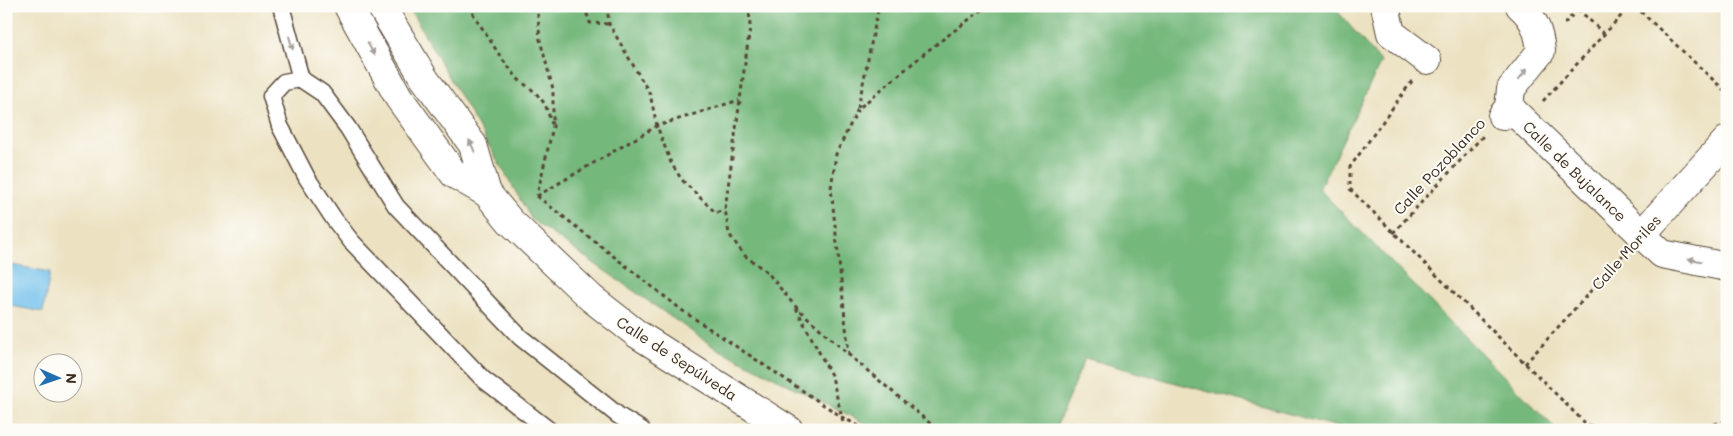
<svg xmlns="http://www.w3.org/2000/svg" width="1733" height="436" font-family="Mali,sans-serif">
	<style>
		.forest { fill: #74b87b; stroke: #58714c }
		.water { fill: #71c0ec; stroke: #567585 }
		.lines { fill: none; stroke-linecap: round; stroke-linejoin: round }
		.service-casing { stroke: #564637; stroke-width: 19 }
		.minor-casing { stroke: #564637; stroke-width: 30 }
		.tertiary-casing { stroke: #564637; stroke-width: 30 }
		.path { stroke: #564637; stroke-width: 3; stroke-dasharray: 4 4; stroke-linecap: butt }
		.service { stroke: #fff; stroke-width: 16 }
		.minor { stroke: #fff; stroke-width: 28 }
		.tertiary { stroke: #fff; stroke-width: 28 }
		.oneway { fill: #a79f9a }
		.labels { text-anchor: middle; dominant-baseline: central; stroke-width: 4; stroke-linejoin: round; paint-order: stroke }
		.street-label { font-size: 15px; fill: #3b2a1e; stroke: #fdfcf7 }
	</style>
	<rect width="100%" height="100%" fill="#fdfcf7"/>
	<filter id="ink" filterUnits="userSpaceOnUse"><feTurbulence type="fractalNoise" baseFrequency=".02" numOctaves="2"/><feDisplacementMap in="SourceGraphic" scale="10" xChannelSelector="R" yChannelSelector="G"/><feConvolveMatrix kernelMatrix="1 2 1 2 8 2 1 2 1" color-interpolation-filters="sRGB"/></filter>
	<filter id="wash" filterUnits="userSpaceOnUse"><feTurbulence type="fractalNoise" baseFrequency=".0096" numOctaves="4" result="noise"/><feDisplacementMap in="SourceGraphic" scale="20" xChannelSelector="R" yChannelSelector="G"/><feGaussianBlur stdDeviation="1.12" result="paint"/><feColorMatrix in="noise" values="0 0 0 0 0 0 0 0 0 0 0 0 0 0 0 0 0 1.4 0 .05"/><feComposite in="paint" operator="in"/></filter>
	<g filter="url(#wash)">
		<rect width="100%" height="100%" fill="#ece2c2"/>
		<polygon class="forest" points="408,6 1333,6 1381,62 1319,189 1557,430 1348,430 1085,358 1055,430 878,430 714,347 532,220"/>
		<polygon class="water" points="6,264 50,272 43,312 6,305"/>
	</g>
	<g filter="url(#ink)">
		<g class="lines">
			<g class="service-casing">
				<g id="service">
					<polyline points="281,6 301,79"/>
					<polyline points="549,430 483,379 351,241 334,219 307,178 280,126 271,96 284,82 301,79 322,93 348,128 396,206 520,337 619,416 642,430"/>
				</g>
			</g>
			<g class="minor-casing">
				<g id="minor">
					<polyline points="1385,6 1391,33 1427,60"/>
					<polyline points="1509,107 1662,254 1727,267"/>
					<path d="M1502,116L1509,107L1511,89L1541,51C1539,33 1535,19 1520,6"/>
					<polyline points="1641,235 1727,140"/>
				</g>
			</g>
			<g class="tertiary-casing">
				<g id="tertiary">
					<polyline points="348,6 399,98 454,174 487,193 510,221 591,298 637,334 789,430"/>
					<polyline points="381,6 424,78 473,145 487,193"/>
				</g>
			</g>
			<g class="path">
				<polyline points="468,6 502,59 519,80 535,92 545,104 552,124"/>
				<polyline points="537,6 540,40 553,89 553,127 537,195"/>
				<polyline points="584,6 590,23 609,24"/>
				<polyline points="607,6 609,24 650,94 657,126 671,163 682,180 716,213 725,209"/>
				<polyline points="749,6 750,27 725,209 729,234 744,255 767,272 794,305 849,355 938,430"/>
				<polyline points="1635,6 1727,93"/>
				<polyline points="1578,9 1604,34"/>
				<polyline points="1564,23 1565,23 1581,6"/>
				<polyline points="1412,81 1350,167 1350,189 1587,425 1628,430"/>
				<polyline points="1543,101 1630,6"/>
				<polyline points="858,108 878,10 880,6"/>
				<polyline points="537,196 683,311 842,417 866,430"/>
				<polyline points="537,196 657,126 739,100"/>
				<polyline points="1393,233 1483,136"/>
				<polyline points="796,308 832,377 845,430"/>
				<polyline points="849,355 831,188 836,154 858,109 926,52 987,6"/>
				<polyline points="1525,364 1623,255"/>
				<polyline points="1683,430 1699,429 1727,420"/>
			</g>
			<use href="#service" class="service"/>
			<use href="#minor" class="minor"/>
			<use href="#tertiary" class="tertiary"/>
		</g>
		<defs><path id="oneway-solid" d="M-6-.8H1V-3.2L6.5 0L1 3.2V.8H-6Z" transform="scale(1.25)"/></defs>
		<g class="oneway">
			<use href="#oneway-solid" transform="translate(291 43) rotate(74)"/>
			<use href="#oneway-solid" transform="translate(371 49) rotate(60)"/>
			<use href="#oneway-solid" transform="translate(1523 74) rotate(-51)"/>
			<use href="#oneway-solid" transform="translate(472 146) rotate(-115)"/>
			<use href="#oneway-solid" transform="translate(1695 260) rotate(-169)"/>
		</g>
	</g>
	<g class="labels">
		<g class="street-label">
			<text transform="translate(1439 166) rotate(-47)">Calle Pozoblanco</text>
			<text transform="translate(1575 171) rotate(44)">Calle de Bujalance</text>
			<text transform="translate(1626 252) rotate(-48)">Calle Moriles</text>
			<text transform="translate(677 358) rotate(33)">Calle de Sepúlveda</text>
		</g>
	</g>
	<rect width="1733" height="436" fill="none" stroke="#fdfcf7" stroke-width="25"/>
	<g transform="translate(58 378) rotate(92)"><circle r="24" fill="#fdfcf7" stroke="#afa8a0"/>
	<path d="M0-4L9 19L0 12L-9 19Z" fill="#1f6fb2"/>
	<text y="-8" font-size="14" font-weight="bold" text-anchor="middle" fill="#3b2a1e">N</text>
	</g>
</svg>
